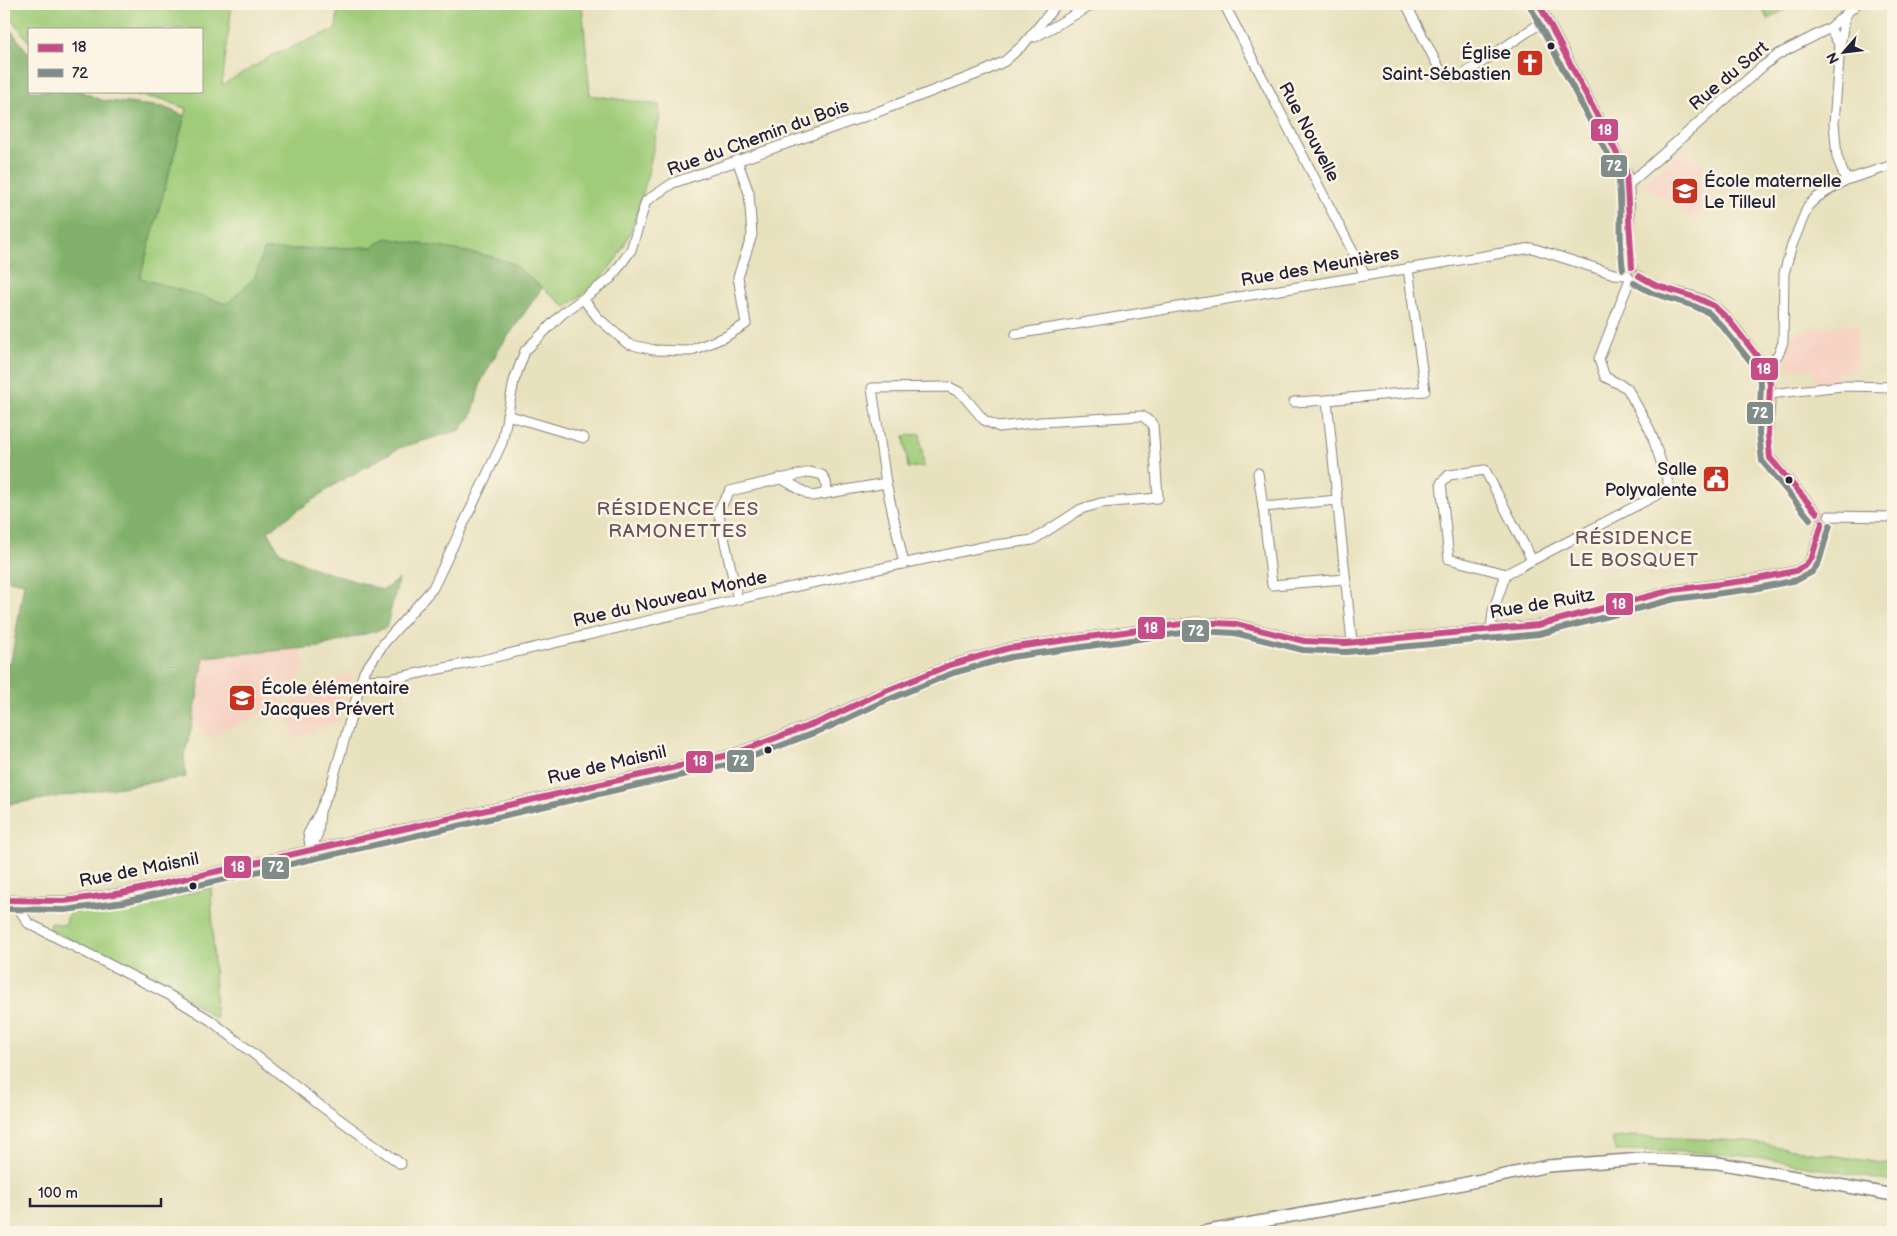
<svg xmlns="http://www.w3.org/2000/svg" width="1897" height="1236" font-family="'Balsamiq Sans',sans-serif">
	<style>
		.built { fill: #f6d2c3 }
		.green { fill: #a0cc79; stroke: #61775a }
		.forest { fill: #80b069; stroke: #516952 }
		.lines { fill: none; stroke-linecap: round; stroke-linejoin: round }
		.minor-casing { stroke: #85827c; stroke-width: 11 }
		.major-casing { stroke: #85827c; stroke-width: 14 }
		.minor { stroke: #fff; stroke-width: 9 }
		.major { stroke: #fff; stroke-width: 11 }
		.bus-1-casing { stroke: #fcf5e5; stroke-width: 10 }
		.bus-2-casing { stroke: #fcf5e5; stroke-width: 10 }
		.bus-1 { stroke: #c74d88; stroke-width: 6 }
		.bus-2 { stroke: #808c89; stroke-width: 6 }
		.bus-dot { fill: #22223b; stroke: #fcf5e5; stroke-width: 2 }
		.labels { text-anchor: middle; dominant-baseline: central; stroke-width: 5; stroke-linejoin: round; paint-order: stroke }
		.poi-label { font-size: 18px; fill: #22223b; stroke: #fcf5e5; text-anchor: end }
		.street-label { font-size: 18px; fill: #22223b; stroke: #fcf5e5 }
		.neighbourhood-label { font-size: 19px; letter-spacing: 1px; fill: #68545c; stroke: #fcf5e5 }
		.line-badge { stroke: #fcf5e5; stroke-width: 2 }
		.badge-label { font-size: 14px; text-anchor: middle; font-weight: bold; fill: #fff }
	</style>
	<rect width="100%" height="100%" fill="#fcf5e5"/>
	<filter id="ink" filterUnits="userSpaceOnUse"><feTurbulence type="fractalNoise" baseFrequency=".02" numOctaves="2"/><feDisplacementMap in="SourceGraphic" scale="10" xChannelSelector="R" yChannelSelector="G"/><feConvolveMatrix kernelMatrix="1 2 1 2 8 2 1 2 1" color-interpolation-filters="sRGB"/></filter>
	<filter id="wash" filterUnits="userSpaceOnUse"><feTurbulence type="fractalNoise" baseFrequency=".0096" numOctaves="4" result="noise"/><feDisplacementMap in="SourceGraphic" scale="20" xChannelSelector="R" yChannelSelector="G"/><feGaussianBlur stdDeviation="1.12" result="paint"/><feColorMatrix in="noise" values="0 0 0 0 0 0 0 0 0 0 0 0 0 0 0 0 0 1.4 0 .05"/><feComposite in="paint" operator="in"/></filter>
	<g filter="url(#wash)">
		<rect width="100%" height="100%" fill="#e8e1be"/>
		<g class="built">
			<polygon points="1682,152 1717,172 1713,178 1721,181 1713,198 1695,220 1642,184"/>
			<polygon points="1859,325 1855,372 1837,373 1838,383 1815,387 1814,369 1786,368 1791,335 1810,328"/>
			<polygon points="300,648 306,669 301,672 296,690 279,705 210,737 193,721 204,657"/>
			<polygon points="348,674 353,676 339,721 296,738 286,713 293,703"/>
		</g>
		<g class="green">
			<path d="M4,4H232L222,85L273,55L336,29L338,4H582L590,95L659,105L660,117C650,161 642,217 618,256C605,277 585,293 566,307L513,264L373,247L264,250L255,277L227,305L139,278L187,109L162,99L99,91H201V29H29V42L4,9Z"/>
			<polygon points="1760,4 1796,4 1768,19"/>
			<polygon points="920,434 924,466 908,468 904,436"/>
			<polygon points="211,887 216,1019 183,996 49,929 50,923 66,925 67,917 73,912 173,898"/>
			<polygon points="1631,1136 1743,1141 1893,1165 1893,1182 1758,1157 1690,1152 1615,1151 1612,1138"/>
		</g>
		<polygon class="forest" points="4,21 29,54 29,91 81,91 100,100 163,107 185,116 140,278 227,304 255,277 264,250 373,247 386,238 490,256 513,264 542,288 497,352 481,382 472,415 460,430 399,448 336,484 268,531 279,551 316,569 383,590 399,579 386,628 319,647 204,657 193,721 184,757 186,777 4,805 4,664 11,662 24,583 4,579 4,470 13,457 8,392 4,375"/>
	</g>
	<g filter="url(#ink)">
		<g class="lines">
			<g class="minor-casing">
				<g id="minor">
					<polyline points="1224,4 1365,275"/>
					<polyline points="1406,4 1439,68 1448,76 1461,76 1547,19"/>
					<path d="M1539,4L1626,171C1634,203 1624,235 1632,267"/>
					<polyline points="1830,28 1840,46 1834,123 1837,157 1846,180"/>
					<polyline points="1035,37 1094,4"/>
					<polyline points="1840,46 1845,15"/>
					<polyline points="1629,184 1763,66 1779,54 1830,28 1857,4"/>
					<path d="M1639,276C1658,292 1685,291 1705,301C1729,313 1744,342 1761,361C1781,388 1761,427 1770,458L1817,513"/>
					<polyline points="584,300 598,318 628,344 654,350 689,351 725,337 746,324 738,277 752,235 749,193 737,160"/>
					<polyline points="1016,334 1532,248 1614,274 1627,275"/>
					<polyline points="1767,368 1779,353 1783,342 1784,273 1792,245 1808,206 1816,198 1846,180 1893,165"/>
					<polyline points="1769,394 1842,386 1893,387"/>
					<polyline points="1294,402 1327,400"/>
					<polyline points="507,415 584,438"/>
					<polyline points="1258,473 1263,507"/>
					<polyline points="780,478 812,496 886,483"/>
					<polyline points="1337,500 1263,507 1272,585 1345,579"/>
					<polyline points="1829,516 1893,517"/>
					<polyline points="1506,574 1449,559 1441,483 1449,475 1485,470 1532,560"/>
					<path d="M738,600L718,511L730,491L810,472L822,475C827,482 828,486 824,494"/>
					<polyline points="1491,630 1493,611 1506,574 1670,488 1650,430 1627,388 1605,377 1599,359 1630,279"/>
					<polyline points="1352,642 1327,400 1425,391 1408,268"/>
					<polyline points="361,680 390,679 474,662 769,592 987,546 1033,540 1081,509 1101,503 1158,498 1153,424 1142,416 1041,422 999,427 984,420 961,393 949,387 872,388 886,483 904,564"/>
					<polyline points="311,850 318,833 320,811 331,786 364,672 385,642 433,588 502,443 514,381 525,351 562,314 611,278 631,250 646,201 673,183 872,114 985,71 1005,61 1024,44 1057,4"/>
					<polyline points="311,850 308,834 318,815"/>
					<polyline points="4,900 64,901 122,893 733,754 824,720 876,695 950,665 1009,648 1196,622 1236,624 1304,641 1346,643 1538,625 1582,615 1673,590 1752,580 1795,571 1806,565 1812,557 1822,523"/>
					<polyline points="14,901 28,923 169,995 210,1020 321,1106 401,1164"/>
				</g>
			</g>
			<g class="major-casing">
				<polyline id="major" points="1203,1232 1419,1193 1548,1166 1642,1159 1718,1163 1893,1195"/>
			</g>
			<use href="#minor" class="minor"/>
			<use href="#major" class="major"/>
			<g class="bus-1-casing">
				<g id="bus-1">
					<polyline points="1539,4 1626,171 1632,267"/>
					<polyline points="1639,276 1655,285 1697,298 1714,306 1729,320 1761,361 1770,383 1768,434 1770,458 1817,513"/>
					<polyline points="4,900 64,901 122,893 733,754 824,720 876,695 950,665 1009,648 1196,622 1236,624 1304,641 1346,643 1538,625 1673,590 1752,580 1795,571 1806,565 1812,557 1822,523"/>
				</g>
			</g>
			<g class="bus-2-casing">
				<g id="bus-2">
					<path d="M1531,8L1618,174C1623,205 1618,237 1623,269"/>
					<polyline points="1634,283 1652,293 1694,306 1709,313 1722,326 1754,366 1761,384 1759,434 1762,461 1810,519"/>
					<polyline points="4,909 65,910 124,902 735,763 827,728 880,703 953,673 1011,657 1196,631 1235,633 1303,650 1346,652 1539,634 1675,599 1753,589 1797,580 1812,572 1819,562 1830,525"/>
				</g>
			</g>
			<use href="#bus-1" class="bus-1"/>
			<use href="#bus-2" class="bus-2"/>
		</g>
	</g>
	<defs>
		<g id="church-square" transform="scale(1.4375)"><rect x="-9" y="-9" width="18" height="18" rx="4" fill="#c8321e" stroke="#fcf5e5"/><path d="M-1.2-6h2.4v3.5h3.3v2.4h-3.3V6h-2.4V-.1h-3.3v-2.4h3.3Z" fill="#fff"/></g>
		<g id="school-square" transform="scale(1.4375)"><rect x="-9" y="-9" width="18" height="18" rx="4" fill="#c8321e" stroke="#fcf5e5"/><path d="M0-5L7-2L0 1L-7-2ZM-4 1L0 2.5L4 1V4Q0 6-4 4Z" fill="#fff"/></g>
		<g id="civic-square" transform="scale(1.4375)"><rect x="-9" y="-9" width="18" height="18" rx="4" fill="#c8321e" stroke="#fcf5e5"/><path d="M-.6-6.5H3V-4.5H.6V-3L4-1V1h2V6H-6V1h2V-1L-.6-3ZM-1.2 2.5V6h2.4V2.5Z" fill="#fff"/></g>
	</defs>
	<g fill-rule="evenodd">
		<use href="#church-square" x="1530" y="63"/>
		<use href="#school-square" x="1685" y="191"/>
		<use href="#civic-square" x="1716" y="479"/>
		<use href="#school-square" x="242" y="698"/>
	</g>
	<g class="bus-dot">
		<circle cx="1551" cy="46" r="4.5"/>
		<circle cx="1789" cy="480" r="4.5"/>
		<circle cx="768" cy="750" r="4.5"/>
		<circle cx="193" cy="886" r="4.5"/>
	</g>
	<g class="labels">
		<g class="poi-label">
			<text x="1511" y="53">Église<tspan x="1511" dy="21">Saint-Sébastien</tspan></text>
			<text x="1704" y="181" text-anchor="start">École maternelle<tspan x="1704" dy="21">Le Tilleul</tspan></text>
			<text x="1697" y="469">Salle<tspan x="1697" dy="21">Polyvalente</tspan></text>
			<text x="261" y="688" text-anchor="start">École élémentaire<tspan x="261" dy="21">Jacques Prévert</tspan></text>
		</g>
		<g class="street-label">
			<text transform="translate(1729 76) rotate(-40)">Rue du Sart</text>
			<text transform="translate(1309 132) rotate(62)">Rue Nouvelle</text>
			<text transform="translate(758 138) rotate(-20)">Rue du Chemin du Bois</text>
			<text transform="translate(1320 267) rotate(-10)">Rue des Meunières</text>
			<text transform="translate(670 599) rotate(-13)">Rue du Nouveau Monde</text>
			<text transform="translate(1542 604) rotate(-10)">Rue de Ruitz</text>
			<text transform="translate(607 765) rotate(-13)">Rue de Maisnil</text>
			<text transform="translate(139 870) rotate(-11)">Rue de Maisnil</text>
		</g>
		<g class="neighbourhood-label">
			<text x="678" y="509">RÉSIDENCE LES<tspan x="678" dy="22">RAMONETTES</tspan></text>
			<text x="1634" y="538">RÉSIDENCE<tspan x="1634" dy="22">LE BOSQUET</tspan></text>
		</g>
	</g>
	<g class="line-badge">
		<rect x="1590" y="118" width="29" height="24" rx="5" fill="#c74d88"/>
		<rect x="1600" y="154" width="28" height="24" rx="5" fill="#808c89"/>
		<rect x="1750" y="357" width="29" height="24" rx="5" fill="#c74d88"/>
		<rect x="1746" y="401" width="28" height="24" rx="5" fill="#808c89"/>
		<rect x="1605" y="592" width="29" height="24" rx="5" fill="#c74d88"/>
		<rect x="1137" y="616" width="29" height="24" rx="5" fill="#c74d88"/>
		<rect x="1181" y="619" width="29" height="24" rx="5" fill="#808c89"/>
		<rect x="726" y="749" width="29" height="24" rx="5" fill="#808c89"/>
		<rect x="685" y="750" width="29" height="24" rx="5" fill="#c74d88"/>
		<rect x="223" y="855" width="29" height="24" rx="5" fill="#c74d88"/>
		<rect x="261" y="856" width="29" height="24" rx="5" fill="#808c89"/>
	</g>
	<g class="badge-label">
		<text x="1605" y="135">18</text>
		<text x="1614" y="171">72</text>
		<text x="1764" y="374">18</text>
		<text x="1760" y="418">72</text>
		<text x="1619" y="609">18</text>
		<text x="1151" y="633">18</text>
		<text x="1196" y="636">72</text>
		<text x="740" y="766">72</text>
		<text x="700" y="766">18</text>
		<text x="238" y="872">18</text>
		<text x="276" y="872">72</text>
	</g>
	<rect width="1897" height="1236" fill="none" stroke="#fcf5e5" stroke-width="20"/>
	<rect x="28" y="28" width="175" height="65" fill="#fcf5e5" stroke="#a5a1a1"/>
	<rect x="38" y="44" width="25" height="8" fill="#c74d88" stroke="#a5a1a1"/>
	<text x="72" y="52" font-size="15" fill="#22223b">18</text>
	<rect x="38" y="69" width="25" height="8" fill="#808c89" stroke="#a5a1a1"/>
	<text x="72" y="78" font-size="15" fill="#22223b">72</text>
	<g transform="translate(1844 52) rotate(242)" stroke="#fcf5e5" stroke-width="4" paint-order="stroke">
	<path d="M0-4L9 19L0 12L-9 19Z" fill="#22223b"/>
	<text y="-8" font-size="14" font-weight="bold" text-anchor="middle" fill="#22223b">N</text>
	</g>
	<path d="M30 1198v8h131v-8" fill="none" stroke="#22223b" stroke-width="2.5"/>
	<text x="38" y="1198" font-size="15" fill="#22223b" stroke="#fcf5e5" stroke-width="4" paint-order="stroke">100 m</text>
</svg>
